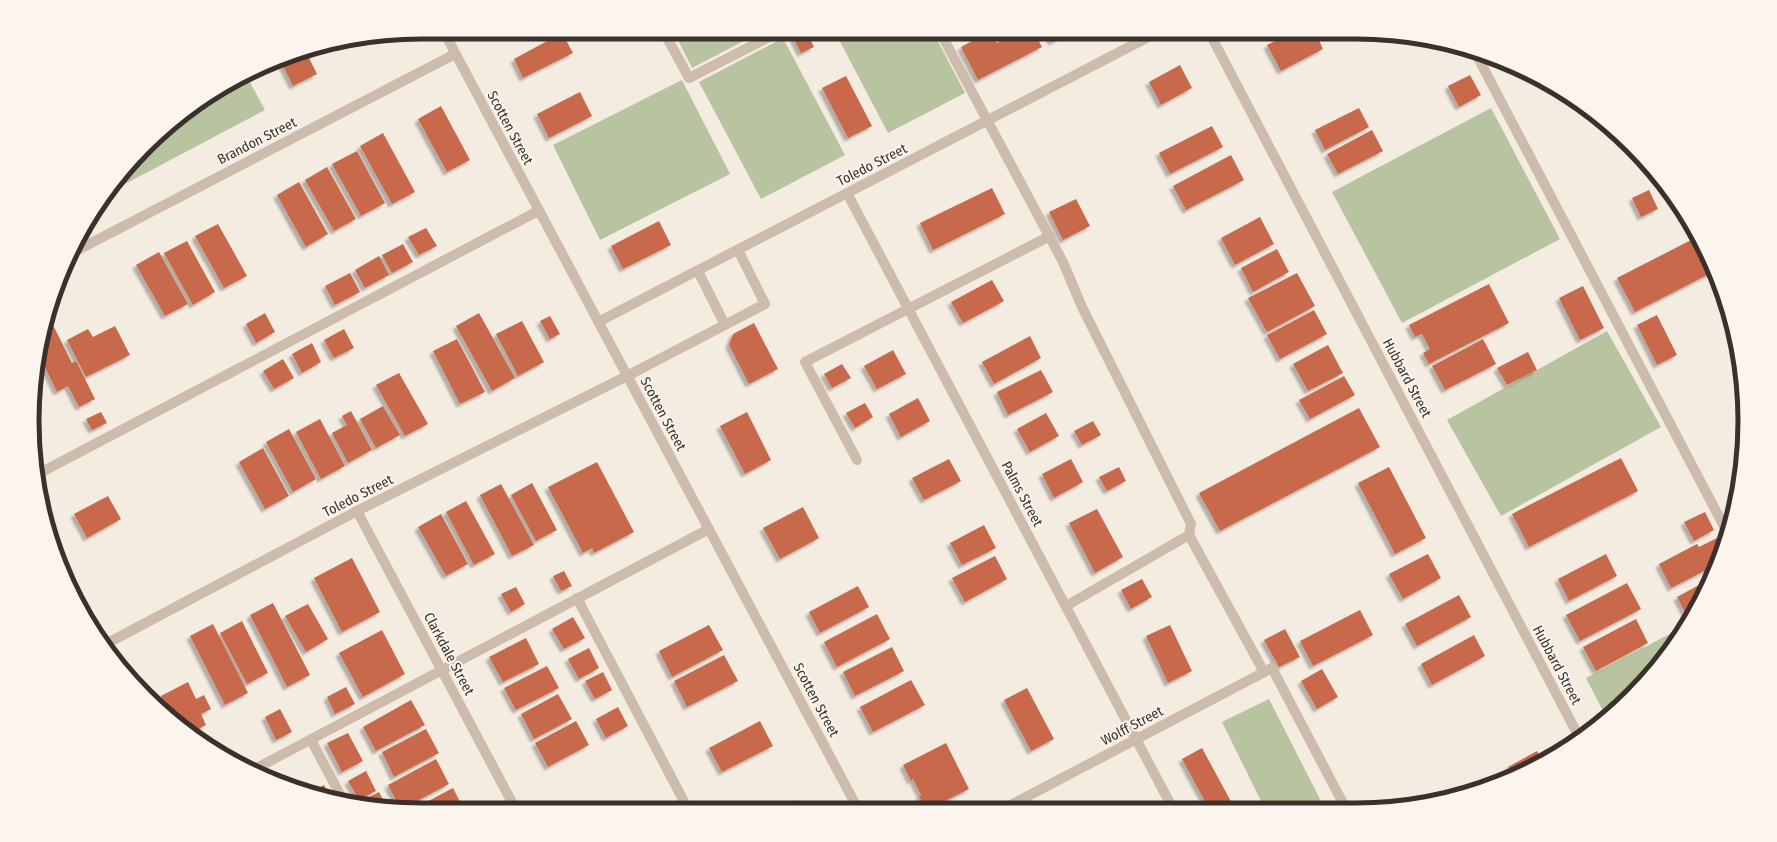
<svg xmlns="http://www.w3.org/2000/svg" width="1777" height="842" font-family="'Fira Sans Condensed',sans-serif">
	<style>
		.green { fill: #b8c4a0 }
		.building { fill: #c8694b; filter: url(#shadow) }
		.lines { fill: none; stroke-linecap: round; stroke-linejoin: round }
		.service { stroke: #cdbbac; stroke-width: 10 }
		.minor { stroke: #cdbbac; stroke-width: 10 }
		.tertiary { stroke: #cdbbac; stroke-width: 10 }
		.labels { text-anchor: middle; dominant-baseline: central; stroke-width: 4; stroke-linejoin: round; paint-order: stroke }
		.street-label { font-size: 14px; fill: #3b302b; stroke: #fbf5ee }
		.rim { fill: none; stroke: #3b302b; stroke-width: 5 }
	</style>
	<defs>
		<filter id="shadow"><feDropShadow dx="-3.5" dy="3.5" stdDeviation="1" flood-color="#0004"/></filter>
	</defs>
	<rect width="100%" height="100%" fill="#f4ebe1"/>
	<g class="green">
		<polygon points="674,32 761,32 692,68"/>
		<polygon points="835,32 933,32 965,93 888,133"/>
		<polygon points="783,38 845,155 761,199 699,82"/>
		<polygon points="246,75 265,110 106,194 129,164 184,113 227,84"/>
		<polygon points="682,80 730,174 600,240 553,145"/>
		<polygon points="1491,108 1560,239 1402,323 1332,192"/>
		<polygon points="1607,331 1661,427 1501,516 1447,420"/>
		<polygon points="1683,627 1665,658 1616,707 1604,713 1586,678"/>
		<polygon points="1269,699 1324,807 1264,807 1222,722"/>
	</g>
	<g class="building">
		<polygon points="798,32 806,32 814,47 801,53 792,35"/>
		<polygon points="989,32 991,32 997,43 1002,40 998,32 1034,32 1042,47 978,80 961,47"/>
		<polygon points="1047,32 1070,32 1052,42"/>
		<polygon points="1293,32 1315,32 1323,49 1281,71 1267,45"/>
		<polygon points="562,33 573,53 523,78 514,59"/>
		<polygon points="305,50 317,74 293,86 280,60"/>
		<polygon points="1180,65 1192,88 1161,105 1149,82"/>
		<polygon points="1470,75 1481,95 1459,107 1448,86"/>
		<polygon points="846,76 872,126 848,138 822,88"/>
		<polygon points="580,92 592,116 549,138 537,114"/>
		<polygon points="441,106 470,160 447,172 418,119"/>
		<polygon points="1359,108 1369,127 1325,150 1315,130"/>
		<polygon points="1212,126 1223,147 1170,174 1159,153"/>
		<polygon points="1372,130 1383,151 1338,174 1327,154"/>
		<polygon points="383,133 415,192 392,204 360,146"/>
		<polygon points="357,151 385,203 361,216 332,164"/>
		<polygon points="1231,155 1244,180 1186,210 1173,186"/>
		<polygon points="327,167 356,219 334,231 305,180"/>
		<polygon points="299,182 328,234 306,247 277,195"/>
		<polygon points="992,188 1005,214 933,250 920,223"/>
		<polygon points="1649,190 1658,209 1641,217 1632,198"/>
		<polygon points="1076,199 1090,226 1063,240 1049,212"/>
		<polygon points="1260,217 1274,244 1235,265 1221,238"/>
		<polygon points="659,221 671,245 623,269 611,246"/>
		<polygon points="218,224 247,276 224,288 195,236"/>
		<polygon points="426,228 437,246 419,255 408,237"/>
		<polygon points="1697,237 1715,271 1635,312 1617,278"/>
		<polygon points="187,241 215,292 193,305 164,253"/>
		<polygon points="403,244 413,262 392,273 382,255"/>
		<polygon points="1277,249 1289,272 1253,292 1241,268"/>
		<polygon points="159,252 188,304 165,316 136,265"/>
		<polygon points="379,256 389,275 365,288 355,270"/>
		<polygon points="350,273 360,292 335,305 325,286"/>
		<polygon points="1297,273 1315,306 1267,332 1248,298"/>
		<polygon points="992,280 1004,301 963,323 951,302"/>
		<polygon points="1489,284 1509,323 1429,364 1423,353 1430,349 1422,334 1415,337 1409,325"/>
		<polygon points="1583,286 1604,328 1580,340 1559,298"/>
		<polygon points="1314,310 1327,334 1280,359 1267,335"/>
		<polygon points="265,313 275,332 256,343 246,324"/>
		<polygon points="479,313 515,378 492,391 456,326"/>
		<polygon points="48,315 72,363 76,361 95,399 79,407 68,386 57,392 39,355 40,345"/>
		<polygon points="1657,315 1677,355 1657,365 1637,325"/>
		<polygon points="550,316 560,334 550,339 540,321"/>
		<polygon points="522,321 544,362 518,376 496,334"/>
		<polygon points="754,323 778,369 749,384 729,345 733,334"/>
		<polygon points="115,326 130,355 86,377 67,340 88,329 93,337"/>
		<polygon points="344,329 354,348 334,358 324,340"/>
		<polygon points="1030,336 1041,358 994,384 982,362"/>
		<polygon points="457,339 485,392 460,404 433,351"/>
		<polygon points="1483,339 1496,364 1445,390 1432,366"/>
		<polygon points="312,343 321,362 302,373 292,354"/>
		<polygon points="1328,345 1343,373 1308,391 1293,364"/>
		<polygon points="893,350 906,374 877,389 864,366"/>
		<polygon points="1528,352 1537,370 1507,385 1497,368"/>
		<polygon points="283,359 294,378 274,389 263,371"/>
		<polygon points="842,364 851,378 832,388 824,374"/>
		<polygon points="1041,370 1053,392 1008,415 997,392"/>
		<polygon points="399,373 428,424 405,436 376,385"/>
		<polygon points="1344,376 1355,395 1310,419 1299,400"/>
		<polygon points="918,398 930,421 901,437 889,414"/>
		<polygon points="865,403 873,417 855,428 846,413"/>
		<polygon points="383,406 400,435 376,448 360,419"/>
		<polygon points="1359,408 1380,447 1220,531 1199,493"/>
		<polygon points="351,411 372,450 348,463 332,433 347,425 342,416"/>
		<polygon points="101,412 107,423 92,430 86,419"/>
		<polygon points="747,412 771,460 745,474 720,426"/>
		<polygon points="1046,413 1059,436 1030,452 1017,429"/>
		<polygon points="320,419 345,466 321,479 296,432"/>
		<polygon points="1093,421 1101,435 1082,445 1074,431"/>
		<polygon points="289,429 316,479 293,492 266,442"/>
		<polygon points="263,448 289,496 265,509 239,462"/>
		<polygon points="1621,458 1638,491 1529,547 1512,514"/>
		<polygon points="949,459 961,481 924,500 912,478"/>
		<polygon points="1071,459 1083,482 1054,498 1042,474"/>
		<polygon points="597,462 634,532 594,553 592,548 583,553 548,487"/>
		<polygon points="1119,467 1126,481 1107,491 1099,477"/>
		<polygon points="1389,467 1426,538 1395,554 1358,483"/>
		<polygon points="532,483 557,530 536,541 511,495"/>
		<polygon points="501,484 534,545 512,556 480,495"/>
		<polygon points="108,496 121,519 87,538 74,514"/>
		<polygon points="466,501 495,554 474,565 446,512"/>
		<polygon points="803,507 819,538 780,559 763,528"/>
		<polygon points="1097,509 1123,557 1095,573 1069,523"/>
		<polygon points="1705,512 1714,530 1694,541 1684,522"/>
		<polygon points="441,514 468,564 446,576 418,527"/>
		<polygon points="984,525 996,548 962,565 950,543"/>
		<polygon points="1717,538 1722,548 1715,570 1712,572 1710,568 1671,588 1659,564 1697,544 1699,547"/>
		<polygon points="1428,554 1441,578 1403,599 1389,574"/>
		<polygon points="1606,554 1617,576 1569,601 1558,579"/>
		<polygon points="995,556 1007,579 965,602 952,578"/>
		<polygon points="352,558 380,612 342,632 314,578"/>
		<polygon points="564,571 572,586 561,591 553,576"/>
		<polygon points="1142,579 1152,597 1131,609 1121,590"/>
		<polygon points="1710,579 1688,618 1677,597"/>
		<polygon points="1627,583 1641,609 1580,641 1566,615"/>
		<polygon points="858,586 869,607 820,633 809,612"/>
		<polygon points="516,587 525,604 511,612 501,594"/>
		<polygon points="1459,595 1471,617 1417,646 1405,624"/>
		<polygon points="273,603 310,675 287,687 250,615"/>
		<polygon points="308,604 328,639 306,652 285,616"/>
		<polygon points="1360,610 1373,635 1313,666 1300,641"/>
		<polygon points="877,614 890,639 837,667 824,642"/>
		<polygon points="573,617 585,638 564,649 552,629"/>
		<polygon points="1636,619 1648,643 1596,671 1583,647"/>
		<polygon points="242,621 268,673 247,684 220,633"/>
		<polygon points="213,624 248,693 225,705 190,636"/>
		<polygon points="709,625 723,650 672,677 659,651"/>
		<polygon points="1170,625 1192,671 1168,683 1146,636"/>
		<polygon points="1285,629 1300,657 1279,667 1264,640"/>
		<polygon points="382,630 405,674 363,697 339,653"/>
		<polygon points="1474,635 1485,656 1432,685 1421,664"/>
		<polygon points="526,638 539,664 503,682 489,657"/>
		<polygon points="892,647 904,671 855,696 843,672"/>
		<polygon points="589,648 599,668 579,679 568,659"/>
		<polygon points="724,655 738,681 687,707 674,681"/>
		<polygon points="547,666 559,688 516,710 504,688"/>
		<polygon points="1322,669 1338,697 1317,709 1301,681"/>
		<polygon points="603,672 612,690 595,699 585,681"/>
		<polygon points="911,680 925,705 873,732 860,707"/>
		<polygon points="188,682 196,699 204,695 211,709 201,714 206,725 191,733 171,717 161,696"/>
		<polygon points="346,687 355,704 335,714 327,697"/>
		<polygon points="1027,688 1054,739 1031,751 1004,700"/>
		<polygon points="558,694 572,719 534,739 521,714"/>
		<polygon points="411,700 425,725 376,751 363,727"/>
		<polygon points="618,707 628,726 606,738 596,719"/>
		<polygon points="280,709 292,732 276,740 265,717"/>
		<polygon points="576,721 589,745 548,767 535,743"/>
		<polygon points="760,721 773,746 722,772 709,748"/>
		<polygon points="426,729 439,753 394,777 382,752"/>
		<polygon points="348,733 363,761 342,772 327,743"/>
		<polygon points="946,743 969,789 931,808 925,808 919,797 921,795 913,779 911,781 903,765"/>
		<polygon points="1202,748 1234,807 1208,807 1182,759"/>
		<polygon points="1537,751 1542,759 1513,776 1508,767"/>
		<polygon points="436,759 449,784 404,808 400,808 388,785"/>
		<polygon points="275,771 282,783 265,776"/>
		<polygon points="366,771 376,791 359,800 348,781"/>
		<polygon points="324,785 331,798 310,792"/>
		<polygon points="453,788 464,810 418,810 417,807"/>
		<polygon points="379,792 387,807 360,804 359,802"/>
		<polygon points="798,800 802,809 782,809"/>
	</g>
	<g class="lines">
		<g class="service">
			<polyline points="664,32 689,78 779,32"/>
			<polyline points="940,32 1063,262 1082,307 1191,524 1189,535 1066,606"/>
			<polyline points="1475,52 1727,532"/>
			<polyline points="698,271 725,325"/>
			<polyline points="627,376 765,304 738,250"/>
			<polyline points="857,460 805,362 1050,236"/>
			<polyline points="36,475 538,211"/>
			<polyline points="1189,535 1264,672"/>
			<polyline points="577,598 688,809"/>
			<polyline points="1272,668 1345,807"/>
			<polyline points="311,740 344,802"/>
			<polyline points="253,770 709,529"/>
		</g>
		<g class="minor">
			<polyline points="1209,32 1579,737"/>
			<polyline points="847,193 1172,807"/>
			<polyline points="72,253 455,54"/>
			<polyline points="598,322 1158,32"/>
			<polyline points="357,511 516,810"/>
			<polyline points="104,645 357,511 627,376"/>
			<polyline points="1005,808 1272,668"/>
		</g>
		<polyline class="tertiary" points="444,32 858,809"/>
	</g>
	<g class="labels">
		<g class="street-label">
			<text transform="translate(510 128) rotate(62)">Scotten Street</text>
			<text transform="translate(257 141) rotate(-27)">Brandon Street</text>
			<text transform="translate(872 165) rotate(-27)">Toledo Street</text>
			<text transform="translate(1407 378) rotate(62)">Hubbard Street</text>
			<text transform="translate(663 414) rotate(62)">Scotten Street</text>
			<text transform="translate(1022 494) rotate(62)">Palms Street</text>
			<text transform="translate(358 496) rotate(-27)">Toledo Street</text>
			<text transform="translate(449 654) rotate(62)">Clarkdale Street</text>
			<text transform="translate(1557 665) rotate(62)">Hubbard Street</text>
			<text transform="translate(816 700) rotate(62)">Scotten Street</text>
			<text transform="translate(1132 726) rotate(-28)">Wolff Street</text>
		</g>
	</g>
	<path d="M0 0H1777V842H0ZM421 39H1356A382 382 0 0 1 1738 421V421A382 382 0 0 1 1356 803H421A382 382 0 0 1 39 421V421A382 382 0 0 1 421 39Z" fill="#fbf5ee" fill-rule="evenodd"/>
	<path class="rim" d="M421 39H1356A382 382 0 0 1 1738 421V421A382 382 0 0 1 1356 803H421A382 382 0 0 1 39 421V421A382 382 0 0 1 421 39Z"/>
</svg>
